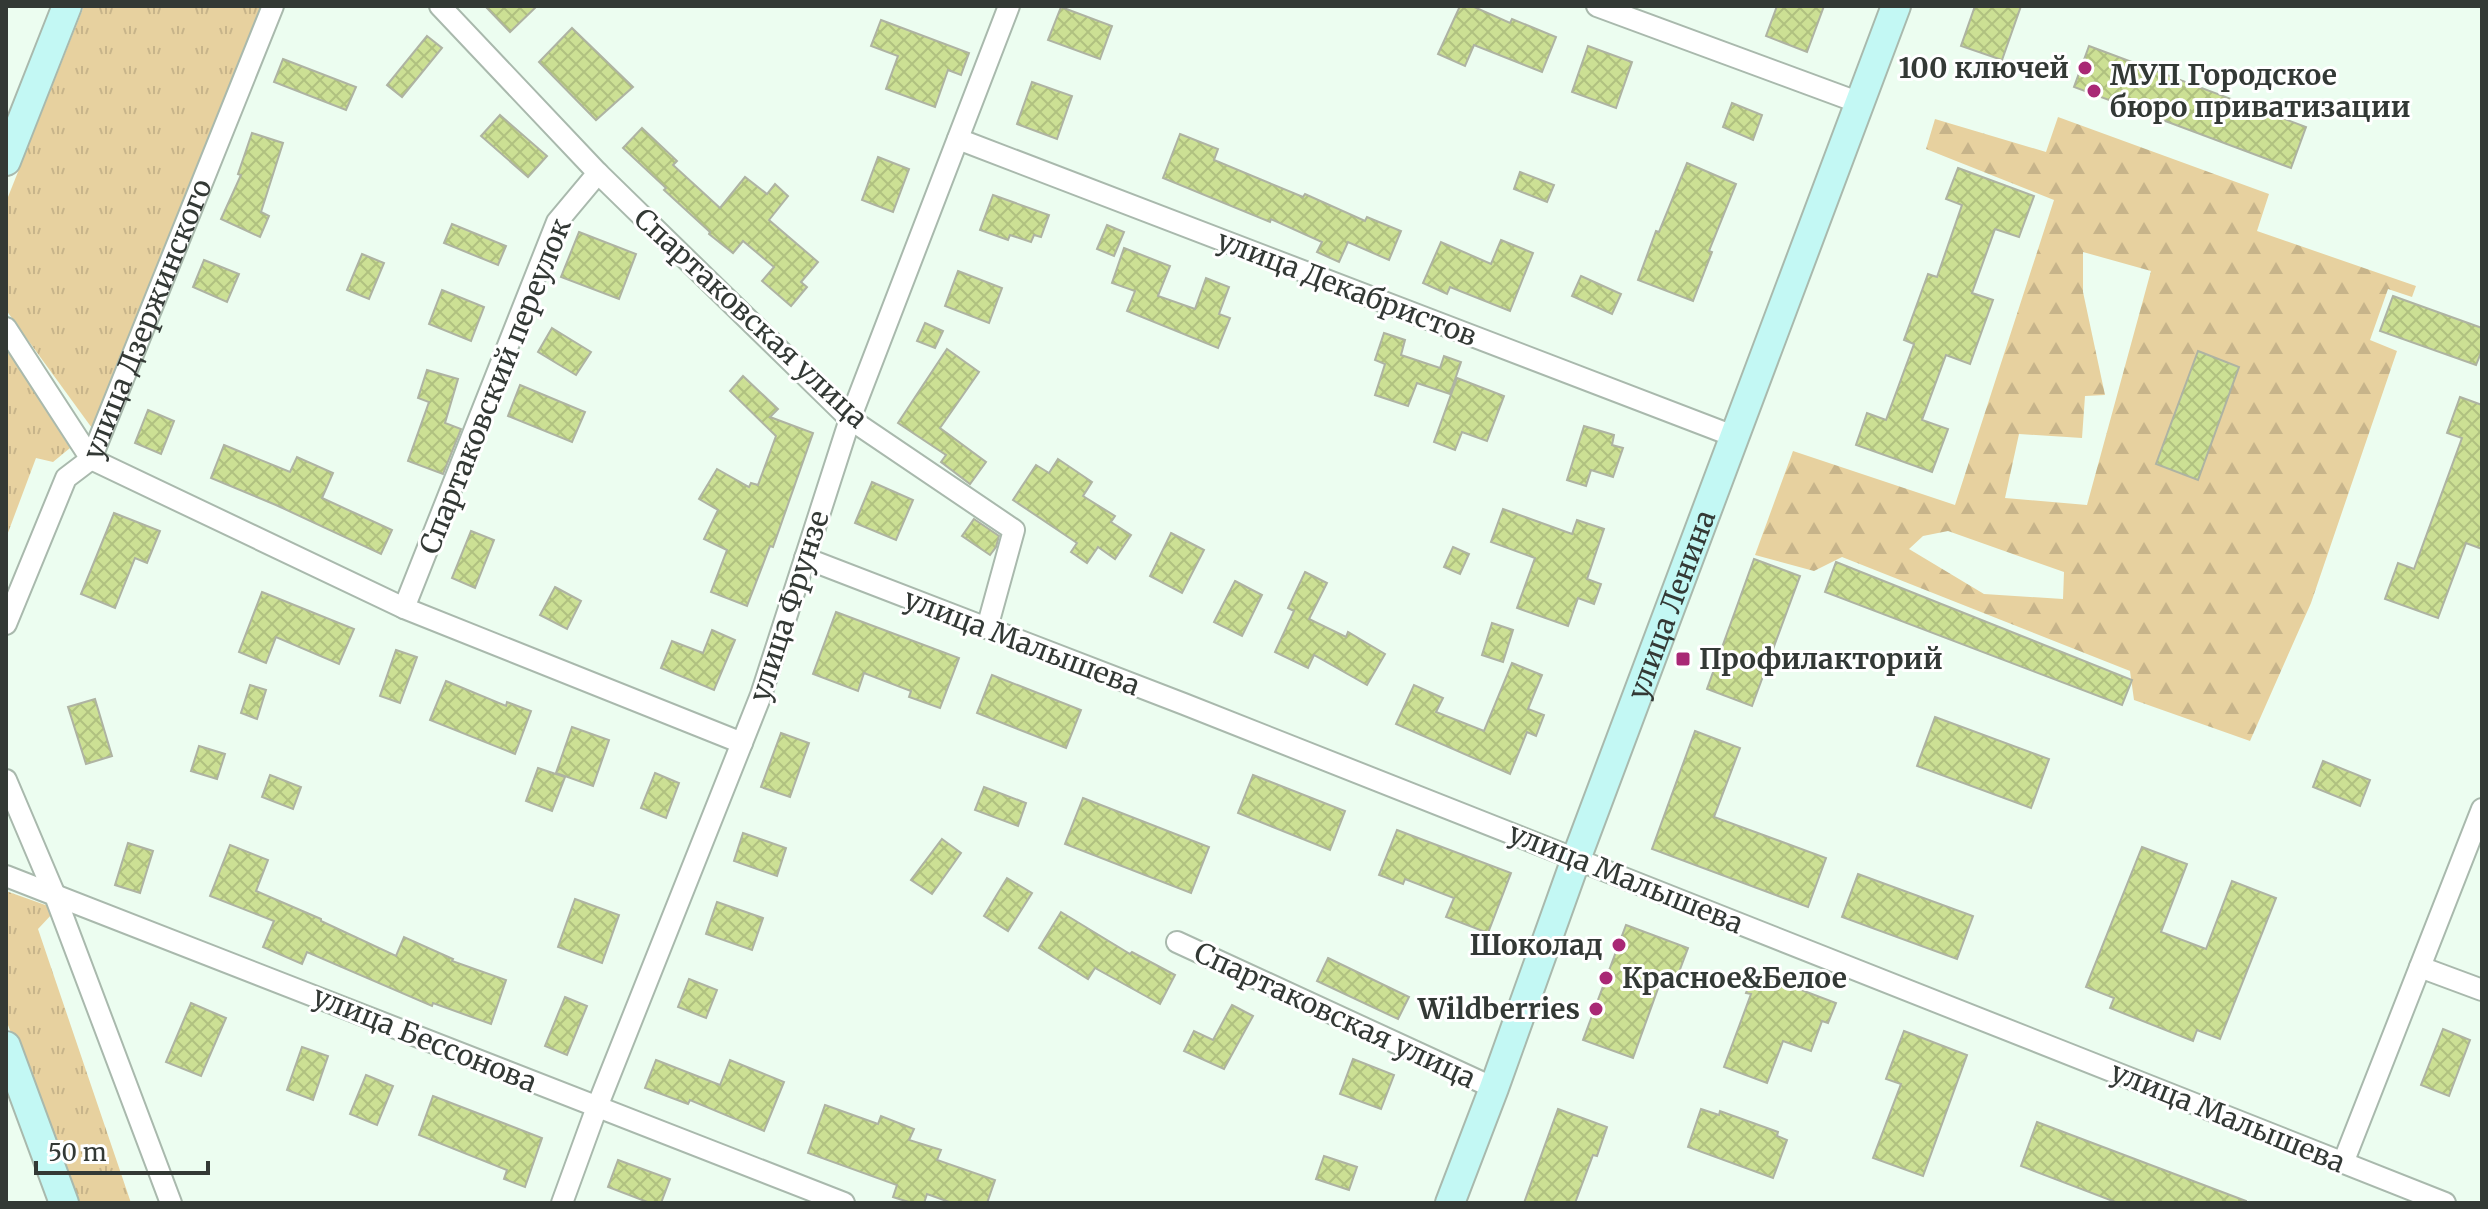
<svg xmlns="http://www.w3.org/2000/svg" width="2488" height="1209" font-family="Merriweather,serif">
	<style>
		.grass { fill: url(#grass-tufts) }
		.forest { fill: url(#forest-firs); fill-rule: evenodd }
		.building { fill: url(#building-cross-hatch); stroke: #aeb3a2; stroke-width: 2 }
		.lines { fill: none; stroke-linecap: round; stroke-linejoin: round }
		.street-casing { stroke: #a9b9ad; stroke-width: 24 }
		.secondary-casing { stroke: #a9b9ad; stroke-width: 32 }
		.street { stroke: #fff; stroke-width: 20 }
		.secondary { stroke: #c3f8f4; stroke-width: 28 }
		.poi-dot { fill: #a92875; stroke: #fff; stroke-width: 3 }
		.labels { text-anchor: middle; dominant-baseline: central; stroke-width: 6; stroke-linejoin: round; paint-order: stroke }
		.poi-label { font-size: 28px; font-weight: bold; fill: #333935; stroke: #fff; text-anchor: end }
		.street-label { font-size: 28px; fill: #333935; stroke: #fff }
	</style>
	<defs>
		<pattern id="grass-tufts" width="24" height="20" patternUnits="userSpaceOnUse" patternTransform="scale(2)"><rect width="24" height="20" fill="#e7d19f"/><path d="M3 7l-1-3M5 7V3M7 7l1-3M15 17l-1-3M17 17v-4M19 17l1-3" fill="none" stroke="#c7b48a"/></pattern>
		<pattern id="forest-firs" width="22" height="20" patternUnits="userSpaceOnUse" patternTransform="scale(2)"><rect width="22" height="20" fill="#e7d19f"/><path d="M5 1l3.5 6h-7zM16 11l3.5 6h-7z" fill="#c7b48a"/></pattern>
		<pattern id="building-cross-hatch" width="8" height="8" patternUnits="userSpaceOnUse" patternTransform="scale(2)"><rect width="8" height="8" fill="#cce094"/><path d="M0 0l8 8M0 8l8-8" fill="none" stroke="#b0c180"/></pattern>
	</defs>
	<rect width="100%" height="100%" fill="#ecfdf0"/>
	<g class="grass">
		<polygon points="84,6 263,6 97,435 6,310 6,202"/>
		<polygon points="6,348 70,448 53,462 36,458 6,538"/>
		<polygon points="6,891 51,907 53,913 38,929 131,1203 78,1203 6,1020"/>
	</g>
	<path class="forest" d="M2058,117L2269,194L2257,231L2416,286L2412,297L2388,289L2370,340L2397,351L2311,603L2250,741L2134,700L2130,671L1842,557L1814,571L1755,555L1793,451L1955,505L2054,200L1926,149L1935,119L2046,152ZM2083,252L2151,271L2087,505L2005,498L2019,434L2082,438L2085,396L2105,395L2083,292ZM1948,531L2064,572L2063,599L1984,594L1909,549L1923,536Z"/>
	<g class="building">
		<polygon points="485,6 537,6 510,32"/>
		<polygon points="1460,6 1472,6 1510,23 1512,19 1556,37 1542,72 1474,45 1465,66 1438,54"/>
		<polygon points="1777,6 1824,6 1807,52 1766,36"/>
		<polygon points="1975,6 2021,6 2002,60 1961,46"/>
		<polygon points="1061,7 1112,26 1100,59 1048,40"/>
		<polygon points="881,20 969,53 961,75 948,70 935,107 886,89 898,56 871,46"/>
		<polygon points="572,28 633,87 596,120 539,62"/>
		<polygon points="427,36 442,48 402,97 387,85"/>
		<polygon points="1588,46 1632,62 1616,108 1572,92"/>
		<polygon points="2089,46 2306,127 2291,168 2074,87"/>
		<polygon points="283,59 356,87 346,110 274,82"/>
		<polygon points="1032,82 1072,96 1057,139 1017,124"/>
		<polygon points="1732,103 1762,115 1753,140 1723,127"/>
		<polygon points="500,115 547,156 528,177 481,136"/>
		<polygon points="642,128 677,161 673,165 720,208 745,177 767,194 775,184 788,196 769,220 818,262 801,282 807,287 791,306 762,281 774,267 743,241 733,253 709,234 710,232 664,190 666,188 623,148"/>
		<polygon points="252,133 283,143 261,212 269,216 260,237 221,219 241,175 238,174"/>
		<polygon points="1180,134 1218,149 1214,160 1303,197 1305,194 1365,221 1367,217 1401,231 1389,260 1348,242 1339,262 1317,252 1322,242 1271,219 1270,222 1163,178"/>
		<polygon points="878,157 909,169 893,212 862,200"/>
		<polygon points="1687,163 1736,184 1709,251 1712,252 1693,301 1638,280 1656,231 1659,232"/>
		<polygon points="1958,168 2034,196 2019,237 1995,229 1972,293 1993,300 1970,364 1946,355 1922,420 1948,429 1932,472 1856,445 1867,413 1886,420 1914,344 1904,340 1928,274 1937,277 1962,205 1946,199"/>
		<polygon points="1520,172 1554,185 1547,202 1514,189"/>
		<polygon points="993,195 1049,215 1041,237 1034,235 1031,242 1010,235 1008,240 980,230"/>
		<polygon points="452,224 506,246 498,265 444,243"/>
		<polygon points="1107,225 1124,232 1114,256 1097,249"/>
		<polygon points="579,232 636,254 619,299 561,277"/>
		<polygon points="1501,240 1533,253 1510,311 1450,287 1447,294 1423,283 1441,242 1491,264"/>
		<polygon points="1124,248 1170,266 1158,296 1195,309 1206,278 1229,287 1219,314 1230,318 1218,348 1127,311 1135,291 1112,283"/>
		<polygon points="362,254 384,263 369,299 347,290"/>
		<polygon points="204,260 239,274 227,302 193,287"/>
		<polygon points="958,271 1002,288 989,323 945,306"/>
		<polygon points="1581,276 1621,294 1612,314 1572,296"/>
		<polygon points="442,290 484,307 471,341 429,324"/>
		<polygon points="2393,296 2482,328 2482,350 2476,365 2380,331"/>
		<polygon points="925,323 943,331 935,348 917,341"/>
		<polygon points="552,328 591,352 576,375 538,352"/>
		<polygon points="1384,333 1405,340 1401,355 1440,368 1444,356 1461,362 1450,394 1417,383 1408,406 1375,395 1385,364 1375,360"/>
		<polygon points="947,349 979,372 940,428 986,462 970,484 941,462 946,455 898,423"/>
		<polygon points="2198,351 2239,367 2198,480 2156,464"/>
		<polygon points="427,370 458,379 445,423 461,429 443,474 408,461 429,402 418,398"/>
		<polygon points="743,376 778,409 770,417 813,433 773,547 770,546 747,606 711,592 727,550 704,539 718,510 699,499 717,469 749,487 751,483 758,485 776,436 730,391"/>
		<polygon points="1457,378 1504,396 1487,441 1462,432 1455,450 1434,442"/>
		<polygon points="520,385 585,412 572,442 508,416"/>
		<polygon points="2460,397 2482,405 2482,549 2466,543 2438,618 2385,599 2398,563 2414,569 2462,438 2447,433"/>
		<polygon points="148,410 174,421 161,454 135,443"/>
		<polygon points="1584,426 1614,435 1612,445 1623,448 1613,477 1591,470 1586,486 1567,480"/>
		<polygon points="224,445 290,472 297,457 333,473 322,498 392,530 381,554 276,505 211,478"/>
		<polygon points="1058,459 1092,482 1083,496 1115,516 1111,522 1131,535 1115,559 1098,547 1087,563 1071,552 1077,543 1013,500 1036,465 1049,473"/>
		<polygon points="872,482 913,500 896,540 855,523"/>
		<polygon points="1503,509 1572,534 1577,520 1604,529 1587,579 1601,584 1594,604 1578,598 1568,626 1517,608 1535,558 1491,542"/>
		<polygon points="114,513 160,531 147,563 135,558 115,608 81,594"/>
		<polygon points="974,519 999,536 996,547 990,555 962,536"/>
		<polygon points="471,531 494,540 475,588 452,578"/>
		<polygon points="1171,533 1204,550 1182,593 1150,576"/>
		<polygon points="1453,547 1469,554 1460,574 1444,567"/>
		<polygon points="1754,559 1800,576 1752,706 1707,689"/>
		<polygon points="1836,562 2132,680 2122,705 1825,592"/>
		<polygon points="1305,572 1327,583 1309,619 1346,637 1348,632 1385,654 1367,685 1314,655 1308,668 1275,652 1294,611 1288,608"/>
		<polygon points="1235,581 1262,595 1242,636 1214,622"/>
		<polygon points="555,587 581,601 567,629 540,615"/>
		<polygon points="262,592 354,629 339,664 276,637 266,663 239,652"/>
		<polygon points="836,612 959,658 940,708 909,697 911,691 864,673 858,691 813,674"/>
		<polygon points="1492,623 1513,630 1503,662 1482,655"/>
		<polygon points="712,630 735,640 714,690 661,668 672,641 703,653"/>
		<polygon points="396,650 417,657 400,703 380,696"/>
		<polygon points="1512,663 1542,675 1528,709 1544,715 1536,736 1527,732 1510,774 1396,724 1414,685 1443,698 1436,712 1484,731"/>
		<polygon points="992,675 1081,710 1066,748 977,713"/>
		<polygon points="446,681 506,706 507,702 531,711 515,754 430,720"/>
		<polygon points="250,685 266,690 257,719 241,713"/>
		<polygon points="95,699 112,756 86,764 68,707"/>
		<polygon points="1935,717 2049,759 2031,808 1917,766"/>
		<polygon points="572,727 609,740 593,786 556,773"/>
		<polygon points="1695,731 1740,748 1714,817 1826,858 1808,907 1652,849"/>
		<polygon points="781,733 809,743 790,797 761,787"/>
		<polygon points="199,746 225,754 217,779 191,771"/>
		<polygon points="2323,761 2370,780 2360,806 2313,787"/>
		<polygon points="538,768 565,777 552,811 526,801"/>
		<polygon points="655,773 679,783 666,818 641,808"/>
		<polygon points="270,775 301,787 293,809 262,797"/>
		<polygon points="1253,775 1345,811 1330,850 1238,813"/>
		<polygon points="984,787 1026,803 1018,826 975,810"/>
		<polygon points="1083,798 1209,847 1191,893 1065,844"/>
		<polygon points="1397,830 1511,873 1488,933 1446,917 1454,898 1405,879 1403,884 1379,875"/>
		<polygon points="743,833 786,848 777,876 734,861"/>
		<polygon points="942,839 961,853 932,894 911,880"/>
		<polygon points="128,843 153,851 140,893 115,885"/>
		<polygon points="230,845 268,860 256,891 321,919 321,921 396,956 404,937 453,959 452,961 506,980 491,1024 433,1003 432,1006 307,952 302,964 263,947 274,921 210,896"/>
		<polygon points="2142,847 2187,864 2161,932 2206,949 2232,881 2276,898 2220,1039 2197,1030 2193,1041 2110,1008 2114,998 2086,987"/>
		<polygon points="1858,874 1973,916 1957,959 1842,917"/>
		<polygon points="1007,878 1032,893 1008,931 984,916"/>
		<polygon points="575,899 619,915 602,963 558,947"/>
		<polygon points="717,902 763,918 752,950 706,934"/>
		<polygon points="1061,912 1130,954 1132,952 1175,975 1160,1004 1095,968 1088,979 1039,948"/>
		<polygon points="1626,925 1688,948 1673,988 1660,983 1633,1058 1583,1040"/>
		<polygon points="1328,958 1409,997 1398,1019 1317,981"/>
		<polygon points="1754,972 1836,1003 1828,1023 1822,1021 1811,1051 1783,1041 1767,1083 1724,1067 1751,994 1746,993"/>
		<polygon points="689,979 717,990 706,1018 678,1007"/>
		<polygon points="565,997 587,1006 567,1055 545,1046"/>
		<polygon points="191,1003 226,1018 201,1076 166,1062"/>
		<polygon points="1232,1005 1253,1016 1224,1069 1184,1051 1194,1031 1213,1040"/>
		<polygon points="2443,1029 2470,1040 2449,1096 2421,1085"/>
		<polygon points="1904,1031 1967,1055 1923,1176 1873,1158 1901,1084 1886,1079"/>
		<polygon points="302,1047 328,1056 313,1100 287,1090"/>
		<polygon points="1353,1059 1394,1075 1381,1109 1340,1094"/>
		<polygon points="656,1060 720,1085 730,1060 784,1082 764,1131 690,1100 688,1104 645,1088"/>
		<polygon points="366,1075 393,1086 377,1125 350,1114"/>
		<polygon points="433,1096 542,1138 525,1187 504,1179 507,1170 419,1135"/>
		<polygon points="825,1105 878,1124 881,1116 914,1129 909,1140 941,1150 937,1160 995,1180 987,1203 952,1203 927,1194 924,1203 912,1203 893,1197 897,1185 808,1153"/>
		<polygon points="1558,1109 1607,1127 1597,1156 1593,1155 1575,1203 1524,1203"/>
		<polygon points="1701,1109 1719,1115 1720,1111 1778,1132 1777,1136 1787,1140 1773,1178 1688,1147"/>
		<polygon points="2037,1122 2246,1201 2246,1203 2118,1203 2021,1166"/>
		<polygon points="1324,1156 1357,1167 1349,1190 1316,1179"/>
		<polygon points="618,1160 670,1179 661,1203 650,1203 608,1187"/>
	</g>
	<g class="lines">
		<g class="street-casing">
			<g id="street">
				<polyline points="440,6 598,173 850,419 1014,530 987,628"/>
				<polyline points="1597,6 1860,103"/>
				<polyline points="958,139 1736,437"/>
				<polyline points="6,328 91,459 404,608 742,743"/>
				<polyline points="805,558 1184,704 2445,1203"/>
				<polyline points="404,608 557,222 598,173"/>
				<path id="s1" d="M6,624L66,478L91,459L273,6"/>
				<polyline points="6,780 54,893 171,1203"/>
				<polyline points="6,876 844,1203"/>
				<polyline points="1177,942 1494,1088"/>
				<polyline points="2420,967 2482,990"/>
				<polyline points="2343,1163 2482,809"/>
				<polyline points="562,1203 597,1107 761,695 850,419 1009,6"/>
			</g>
		</g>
		<g class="secondary-casing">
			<g id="secondary">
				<polyline points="6,161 67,6"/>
				<polyline points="6,1046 64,1203"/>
				<path id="s2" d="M1450,1203L1494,1088L1576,859L1896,6"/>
			</g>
		</g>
		<use href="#street" class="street"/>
		<use href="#secondary" class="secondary"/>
	</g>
	<g class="poi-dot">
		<circle cx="2085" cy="68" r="8"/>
		<circle cx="2094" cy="91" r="8"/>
		<rect x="1675" y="651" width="16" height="16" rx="4"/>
		<circle cx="1619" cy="945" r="8"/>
		<circle cx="1606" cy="978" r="8"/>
		<circle cx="1596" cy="1009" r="8"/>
	</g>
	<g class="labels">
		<g class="poi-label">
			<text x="2069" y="68">100 ключей</text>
			<text x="2110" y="75" text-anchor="start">МУП Городское<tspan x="2110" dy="32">бюро приватизации</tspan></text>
			<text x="1699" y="659" text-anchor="start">Профилакторий</text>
			<text x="1603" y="945">Шоколад</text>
			<text x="1622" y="978" text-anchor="start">Красное&amp;Белое</text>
			<text x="1580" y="1009">Wildberries</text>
		</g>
		<g class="street-label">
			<text transform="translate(1347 288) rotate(21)">улица Декабристов</text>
			<text stroke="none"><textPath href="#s1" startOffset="340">улица Дзержинского</textPath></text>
			<text transform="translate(751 318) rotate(43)">Спартаковская улица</text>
			<text transform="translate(495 386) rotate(-68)">Спартаковский переулок</text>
			<text stroke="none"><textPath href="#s2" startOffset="638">улица Ленина</textPath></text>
			<text transform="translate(789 606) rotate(-72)">улица Фрунзе</text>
			<text transform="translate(1022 642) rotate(21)">улица Малышева</text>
			<text transform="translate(1626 878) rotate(22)">улица Малышева</text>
			<text transform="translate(1335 1015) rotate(25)">Спартаковская улица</text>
			<text transform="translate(425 1039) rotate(22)">улица Бессонова</text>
			<text transform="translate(2228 1117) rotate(22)">улица Малышева</text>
		</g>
	</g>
	<rect width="2488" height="1209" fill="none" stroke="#333935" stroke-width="16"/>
	<path d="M36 1161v12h172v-12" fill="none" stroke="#333935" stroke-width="4"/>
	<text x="48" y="1161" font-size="24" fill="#333935" stroke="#ffffff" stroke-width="6" paint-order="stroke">50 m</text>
</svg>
